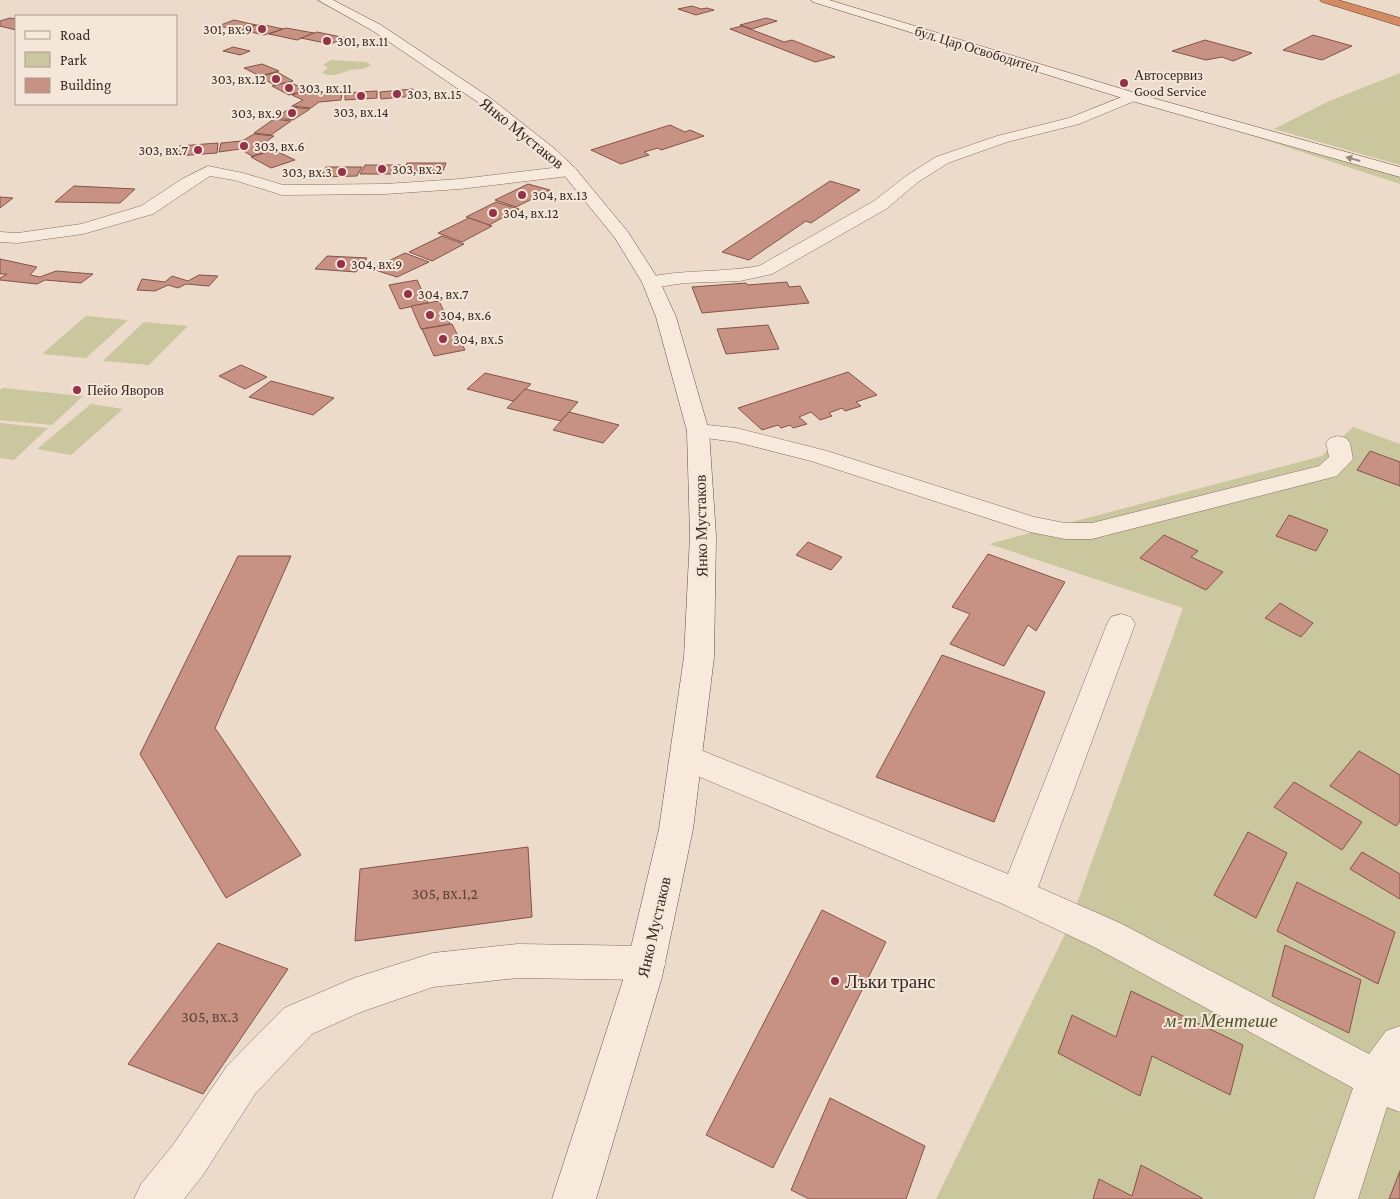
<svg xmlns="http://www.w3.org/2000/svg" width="1400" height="1199" font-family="'Crimson Pro',serif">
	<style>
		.green { fill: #cac69e }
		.building { fill: #c79283; stroke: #855347 }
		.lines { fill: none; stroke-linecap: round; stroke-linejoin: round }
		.street-casing { stroke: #886d5f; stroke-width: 1 }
		.secondary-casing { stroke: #6a4e42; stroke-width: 1 }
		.highway-casing { stroke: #563c33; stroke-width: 1 }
		.street { fill: #f7eadd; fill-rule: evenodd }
		.secondary { fill: #f7eadd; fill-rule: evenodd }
		.highway { fill: #d48b62; fill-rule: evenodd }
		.oneway { fill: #988a80 }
		.poi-dot { fill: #933347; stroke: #f4e7d9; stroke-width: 2 }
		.labels { text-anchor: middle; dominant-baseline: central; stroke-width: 4; stroke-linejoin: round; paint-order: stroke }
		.far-poi-label { font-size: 14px; fill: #392922; stroke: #f4e7d9; text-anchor: start }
		.far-street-label { font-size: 14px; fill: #392922; stroke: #f4e7d9 }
		.street-label { font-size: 16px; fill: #392922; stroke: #f4e7d9 }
		.near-number-label { font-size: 16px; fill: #5c433a }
		.near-poi-label { font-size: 19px; fill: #392922; stroke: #f4e7d9; text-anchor: start }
		.near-park-label { font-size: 19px; font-style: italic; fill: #52542a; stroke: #f4e7d9 }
	</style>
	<rect width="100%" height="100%" fill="#ecdbca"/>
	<g class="green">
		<path d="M331,60L366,62L371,65C364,70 359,69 351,70C340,73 334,78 322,73L328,68L323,65Z"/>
		<polygon points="1400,73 1400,165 1274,129 1329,101"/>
		<polygon points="1210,122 1400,177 1400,184"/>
		<polygon points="86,316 128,320 86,358 42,354"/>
		<polygon points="144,322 188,326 149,365 103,361"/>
		<polygon points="3,388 83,396 52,425 0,420 0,390"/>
		<polygon points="91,404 123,409 71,455 37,449"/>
		<polygon points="0,423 48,428 14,460 0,458"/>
		<polygon points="1353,427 1400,444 1400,1199 936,1199 1068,928 1183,608 989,544 1322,456"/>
	</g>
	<g class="building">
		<polygon points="692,6 701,9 707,8 714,10 696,15 678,9"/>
		<polygon points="10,18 16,19 16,30 0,26 0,21"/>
		<polygon points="766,18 777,21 752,29 740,25"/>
		<polygon points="234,20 256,25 240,30 218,26"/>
		<polygon points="260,24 283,29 264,35 242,30"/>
		<polygon points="742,26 784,42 792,40 835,57 815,62 730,29"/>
		<polygon points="286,28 314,33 297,40 269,34"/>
		<polygon points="317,32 346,38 330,44 301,38"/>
		<polygon points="1313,35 1352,46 1322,60 1283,50"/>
		<polygon points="1205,40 1252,53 1233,61 1222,57 1206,60 1172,51"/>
		<polygon points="233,47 250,51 240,55 223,51"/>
		<polygon points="262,64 279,71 260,76 244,68"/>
		<polygon points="277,72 293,81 275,85 259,77"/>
		<polygon points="289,82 307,90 289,95 272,86"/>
		<polygon points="312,89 322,95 342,93 341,100 319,102 311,108 292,106 303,100 292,95"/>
		<polygon points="413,89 414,96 381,99 380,92"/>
		<polygon points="377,91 377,98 345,100 345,93"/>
		<polygon points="292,107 310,109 293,120 275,118"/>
		<polygon points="274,119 291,121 271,135 254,133"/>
		<polygon points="670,125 685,132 690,130 704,136 661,150 658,148 644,152 649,155 621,164 591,150"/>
		<polygon points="254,134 274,136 263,144 273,150 252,156 240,149 219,152 221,143 242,141"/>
		<polygon points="218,143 217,153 177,156 179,146"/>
		<polygon points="274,150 295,160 271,168 251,157"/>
		<polygon points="407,163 446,163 443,171 403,171"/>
		<polygon points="365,165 405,165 400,174 360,174"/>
		<polygon points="326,167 362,167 357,176 321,177"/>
		<polygon points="830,181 860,190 811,223 806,221 749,260 722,252"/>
		<polygon points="528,184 550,190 516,207 495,200"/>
		<polygon points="74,186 135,189 120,203 55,202"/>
		<polygon points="0,197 13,198 0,208"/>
		<polygon points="496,202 519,209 489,225 466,217"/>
		<polygon points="469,218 492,226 462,242 438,233"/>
		<polygon points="442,236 464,244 432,261 409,252"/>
		<polygon points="405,253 429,262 397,277 372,269"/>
		<polygon points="327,256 367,258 356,272 315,269"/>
		<polygon points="0,259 37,267 30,275 40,277 56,271 93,274 81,283 45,280 37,284 0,280 0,278 7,274 0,274"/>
		<polygon points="199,275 218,276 209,286 186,284 178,288 168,285 155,291 137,290 142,279 165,282 172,276 188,281"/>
		<polygon points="417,280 428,303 400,309 389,285"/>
		<polygon points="787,282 789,287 800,286 809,303 702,313 692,287 746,283 747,285"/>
		<polygon points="439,301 450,324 421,329 411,306"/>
		<polygon points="452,324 465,350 434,356 422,329"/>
		<polygon points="768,325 779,349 726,354 717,329"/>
		<polygon points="241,365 267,377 245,389 219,376"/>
		<polygon points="848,372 877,395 856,402 861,406 845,411 842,408 829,413 832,416 820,420 811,412 799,417 807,424 793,428 790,425 781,428 778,425 762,430 738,408"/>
		<polygon points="485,373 531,384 513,401 467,389"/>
		<polygon points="271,381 334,398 313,415 249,397"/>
		<polygon points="525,389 578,402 561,421 507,408"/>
		<polygon points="569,412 619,425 603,443 553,430"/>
		<polygon points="1370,451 1400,462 1400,486 1357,470"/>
		<polygon points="1289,515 1328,530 1316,551 1276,536"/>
		<polygon points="1164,535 1198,551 1191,557 1223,572 1206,590 1140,558"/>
		<polygon points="808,542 842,557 831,570 796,555"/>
		<polygon points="988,554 1065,582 1036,631 1028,625 1004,666 950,644 970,614 952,607"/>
		<polygon points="238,556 291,556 215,728 301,855 226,898 140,754"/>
		<polygon points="1280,603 1313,623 1301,637 1265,618"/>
		<polygon points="942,655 1045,692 994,822 876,777"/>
		<polygon points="1359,751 1400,775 1400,821 1396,826 1330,786"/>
		<polygon points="1294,782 1362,822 1342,850 1274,807"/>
		<polygon points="1248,832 1287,853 1256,918 1214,895"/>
		<polygon points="528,847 532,917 355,941 360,869"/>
		<polygon points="1362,852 1400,874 1400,899 1350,869"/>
		<polygon points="1297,882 1395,932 1378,984 1277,931"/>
		<polygon points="822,910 886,942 773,1168 706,1135"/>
		<polygon points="218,943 288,969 203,1094 128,1064"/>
		<polygon points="1285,945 1361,980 1349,1033 1272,996"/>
		<polygon points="1131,991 1243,1045 1230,1095 1152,1056 1140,1096 1058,1053 1072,1015 1116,1037"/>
		<polygon points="830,1098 925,1146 906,1199 809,1199 791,1190"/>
		<polygon points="1141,1165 1202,1198 1202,1199 1093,1199 1099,1179 1132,1196"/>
		<polygon points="1400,1171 1400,1199 1389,1199"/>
	</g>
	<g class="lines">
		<g class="street-casing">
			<g id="street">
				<path d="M1132,93L1139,97L1137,100L1079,124L1007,142L948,163L918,182L886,209L772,274L740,281L685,283L651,288L644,286L642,282L644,278C682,269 721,273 759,266L874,201L906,176L936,157L997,136L1069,118Z"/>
				<polygon points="208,166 243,173 283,185 385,184 460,179 569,166 575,168 577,171 575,174 569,176 460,189 385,194 282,195 234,180 210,176 153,214 83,234 18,243 0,242 0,232 18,233 81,224 141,206 182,179"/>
				<polygon points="698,424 736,428 827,451 1034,517 1065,523 1092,523 1319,466 1329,457 1326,443 1330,438 1338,436 1346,438 1350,443 1353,459 1337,476 1092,539 1065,539 1030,532 811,461 736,442 690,436 687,431 690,426"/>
				<polygon points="1121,614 1131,617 1135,624 1038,887 1120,923 1369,1054 1386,1031 1400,1026 1400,1112 1387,1107 1358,1199 1314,1199 1353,1088 1094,947 1005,905 676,767 671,758 676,749 687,746 698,749 1008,874 1107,624 1111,617"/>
				<polygon points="518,944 647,946 660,951 666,963 660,975 647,980 518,978 433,987 361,1012 312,1034 255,1094 203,1175 184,1199 134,1199 141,1184 173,1145 227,1066 284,1008 354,978 433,953"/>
			</g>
		</g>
		<g class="secondary-casing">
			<g id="secondary">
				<polygon points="318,0 333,0 381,25 489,97 555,149 575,168 628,232 660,282 676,317 709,431 716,536 714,657 693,829 662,977 596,1199 552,1199 624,977 659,829 684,657 690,536 687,431 656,317 642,282 615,238 563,174 545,155 479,103 373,31"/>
				<polygon points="811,0 829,0 1142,95 1400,167 1400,177 1132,101 813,2"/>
			</g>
		</g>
		<g class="highway-casing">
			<polygon id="highway" points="1320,0 1338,0 1400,18 1400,26 1322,2"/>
		</g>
		<use href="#street" class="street"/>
		<use href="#secondary" class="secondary"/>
		<use href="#highway" class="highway"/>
	</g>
	<defs><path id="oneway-solid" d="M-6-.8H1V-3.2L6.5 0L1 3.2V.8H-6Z" transform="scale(1.25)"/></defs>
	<use class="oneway" href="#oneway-solid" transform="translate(1353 159) rotate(-164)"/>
	<g class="poi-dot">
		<circle cx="262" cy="29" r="5"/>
		<circle cx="327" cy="41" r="5"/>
		<circle cx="276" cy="79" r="5"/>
		<circle cx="1124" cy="83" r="5"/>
		<circle cx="289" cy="88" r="5"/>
		<circle cx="397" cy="94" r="5"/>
		<circle cx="361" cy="96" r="5"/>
		<circle cx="292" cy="113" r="5"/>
		<circle cx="244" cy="146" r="5"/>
		<circle cx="198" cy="150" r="5"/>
		<circle cx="382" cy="169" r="5"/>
		<circle cx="342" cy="172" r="5"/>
		<circle cx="522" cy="195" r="5"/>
		<circle cx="493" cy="213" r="5"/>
		<circle cx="341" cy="264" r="5"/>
		<circle cx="408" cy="294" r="5"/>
		<circle cx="430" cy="315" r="5"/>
		<circle cx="443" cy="339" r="5"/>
		<circle cx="77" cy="390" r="5"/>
		<circle cx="835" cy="981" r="5"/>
	</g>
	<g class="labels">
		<g class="far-poi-label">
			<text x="252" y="29" text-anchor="end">301, вх.9</text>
			<text x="337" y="41">301, вх.11</text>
			<text x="1134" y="75">Автосервиз<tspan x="1134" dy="16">Good Service</tspan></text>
			<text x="266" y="79" text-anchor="end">303, вх.12</text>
			<text x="299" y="88">303, вх.11</text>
			<text x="407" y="94">303, вх.15</text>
			<text x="361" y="112" text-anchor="middle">303, вх.14</text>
			<text x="282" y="113" text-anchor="end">303, вх.9</text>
			<text x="254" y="146">303, вх.6</text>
			<text x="188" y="150" text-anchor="end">303, вх.7</text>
			<text x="392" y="169">303, вх.2</text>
			<text x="332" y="172" text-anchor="end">303, вх.3</text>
			<text x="532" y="195">304, вх.13</text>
			<text x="503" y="213">304, вх.12</text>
			<text x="351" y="264">304, вх.9</text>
			<text x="418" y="294">304, вх.7</text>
			<text x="440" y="315">304, вх.6</text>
			<text x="453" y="339">304, вх.5</text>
			<text x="87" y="390">Пейо Яворов</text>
		</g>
		<g class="far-street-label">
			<text transform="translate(977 49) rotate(17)">бул. Цар Освободител</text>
		</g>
		<g class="street-label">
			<text transform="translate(522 133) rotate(39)">Янко Мустаков</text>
			<text transform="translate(701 526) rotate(-91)">Янко Мустаков</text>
			<text transform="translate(654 927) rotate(-77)">Янко Мустаков</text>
		</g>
		<g class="near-number-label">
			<text x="445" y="893">305, вх.1,2</text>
			<text x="210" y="1016">305, вх.3</text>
		</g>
		<g class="near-poi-label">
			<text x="845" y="981">Лъки транс</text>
		</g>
		<g class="near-park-label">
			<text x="1221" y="1020">м-т Ментeше</text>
		</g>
	</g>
	<rect x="15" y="15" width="162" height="90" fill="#f4e7d9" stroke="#a99b90"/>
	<rect x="25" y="31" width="25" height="8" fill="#f7eadd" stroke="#a99b90"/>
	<text x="60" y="40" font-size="15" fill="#392922">Road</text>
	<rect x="25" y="52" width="25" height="15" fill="#cac69e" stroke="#a99b90"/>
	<text x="60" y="65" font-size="15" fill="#392922">Park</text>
	<rect x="25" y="78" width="25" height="15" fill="#c79283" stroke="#a99b90"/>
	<text x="60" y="90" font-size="15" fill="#392922">Building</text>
</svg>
